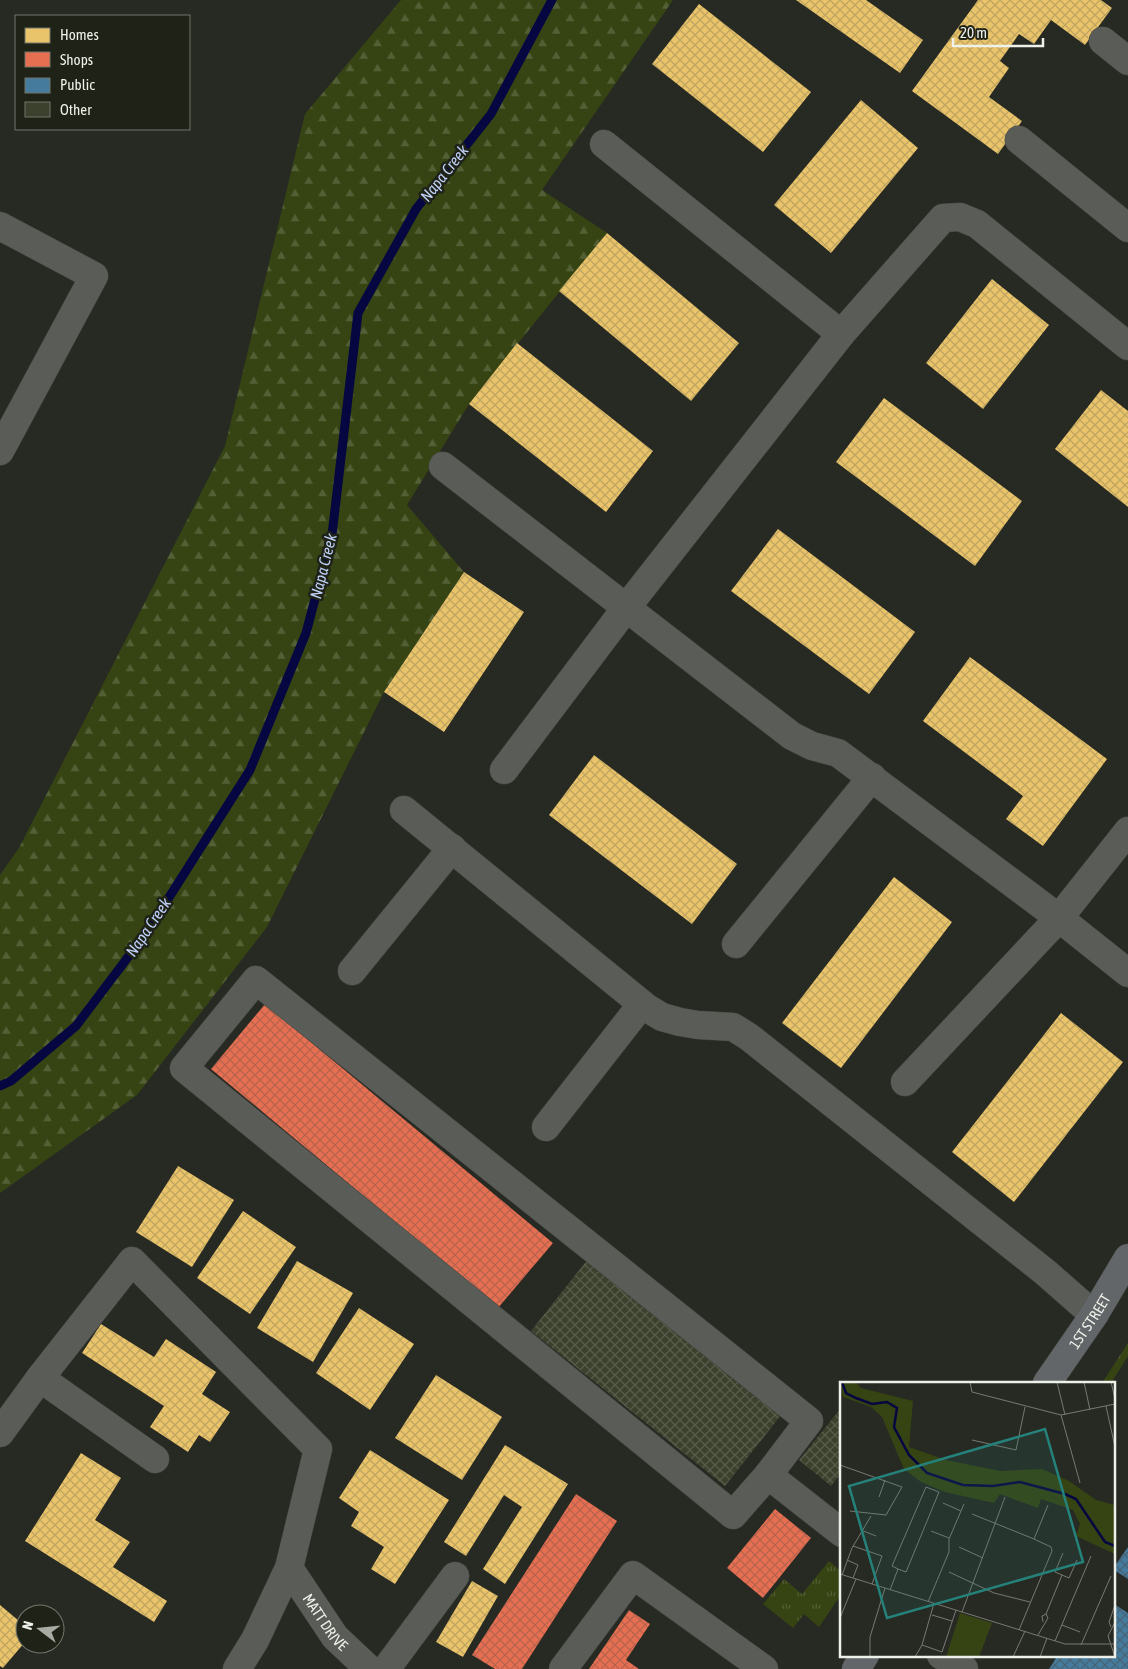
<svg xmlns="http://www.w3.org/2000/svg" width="1128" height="1669" font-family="'Asap Condensed',sans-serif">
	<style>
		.grass { fill: url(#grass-tufts) }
		.forest { fill: url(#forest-firs) }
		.homes { fill: url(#homes-cross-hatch) }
		.shops { fill: url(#shops-cross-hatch) }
		.public { fill: url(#public-cross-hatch) }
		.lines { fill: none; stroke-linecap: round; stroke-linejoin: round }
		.stream { stroke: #060641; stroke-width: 9 }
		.building { fill: url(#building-cross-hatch) }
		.minor-casing { stroke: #444741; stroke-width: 29 }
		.major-casing { stroke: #444741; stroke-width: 29 }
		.minor { stroke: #5a5c57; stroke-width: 28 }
		.major { stroke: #636668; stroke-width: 28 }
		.labels { text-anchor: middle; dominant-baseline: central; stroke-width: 5; stroke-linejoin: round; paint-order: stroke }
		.street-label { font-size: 15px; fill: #eef1e9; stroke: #1e2217 }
		.water-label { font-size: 16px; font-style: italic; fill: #c1d2f9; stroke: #1e2217 }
		.inset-river { fill: none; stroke: #060641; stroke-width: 2.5 }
		.inset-road { fill: none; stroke: #777972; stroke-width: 1 }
		.view { fill: #25827a; fill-opacity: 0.15; stroke: #25827a; stroke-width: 2.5 }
		.inset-edge { fill: none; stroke: #eef1e9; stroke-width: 2.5 }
	</style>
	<defs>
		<pattern id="grass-tufts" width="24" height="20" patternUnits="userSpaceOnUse" patternTransform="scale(1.25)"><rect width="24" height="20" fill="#364413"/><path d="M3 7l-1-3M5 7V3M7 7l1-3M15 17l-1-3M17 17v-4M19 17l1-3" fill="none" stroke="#535f35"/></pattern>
		<pattern id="forest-firs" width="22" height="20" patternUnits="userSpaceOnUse" patternTransform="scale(1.25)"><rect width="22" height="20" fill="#364413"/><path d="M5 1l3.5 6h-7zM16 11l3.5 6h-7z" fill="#535f35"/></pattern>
		<pattern id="homes-cross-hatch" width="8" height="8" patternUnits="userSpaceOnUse" patternTransform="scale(1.25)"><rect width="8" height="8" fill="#e9c46a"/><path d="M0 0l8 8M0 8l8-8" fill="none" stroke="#c0a561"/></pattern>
		<pattern id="shops-cross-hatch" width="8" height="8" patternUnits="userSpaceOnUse" patternTransform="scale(1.25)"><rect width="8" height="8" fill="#e76f51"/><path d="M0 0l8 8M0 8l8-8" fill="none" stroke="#b7634e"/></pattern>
		<pattern id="public-cross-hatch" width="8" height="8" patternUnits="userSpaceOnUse" patternTransform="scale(1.25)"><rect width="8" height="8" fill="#457b9d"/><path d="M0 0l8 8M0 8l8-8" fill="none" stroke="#466476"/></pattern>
		<pattern id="building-cross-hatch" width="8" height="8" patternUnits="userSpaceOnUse" patternTransform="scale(1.25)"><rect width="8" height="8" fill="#3c412d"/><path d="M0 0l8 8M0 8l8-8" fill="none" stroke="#585d4b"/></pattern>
	</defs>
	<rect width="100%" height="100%" fill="#272923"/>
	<g class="grass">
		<polygon points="1128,1343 1128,1356 1111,1383 1102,1383"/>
		<polygon points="829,1561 842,1572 842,1593 819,1627 804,1614 793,1628 763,1604 784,1579 802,1594"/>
	</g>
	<polygon class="forest" points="401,0 673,0 542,190 607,233 469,404 407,505 464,572 384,692 267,927 137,1095 0,1193 0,875 19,848 225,446 305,114"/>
	<g class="homes">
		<polygon points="796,0 866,0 923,40 900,73"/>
		<polygon points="978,0 1101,0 1112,8 1085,45 1051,20 1034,44 1019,34 1000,61 1009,68 989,97 1022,121 998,154 912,91"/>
		<polygon points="699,4 811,92 763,152 652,64"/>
		<polygon points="861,100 918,148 831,253 774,205"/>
		<polygon points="607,233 739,343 691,401 559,291"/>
		<polygon points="992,279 1049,325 983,409 926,363"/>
		<polygon points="517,343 653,451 606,512 469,404"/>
		<polygon points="1101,390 1128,411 1128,507 1055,449"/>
		<polygon points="884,398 1022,501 975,566 836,462"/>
		<polygon points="778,529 915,632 869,694 731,591"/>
		<polygon points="464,572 524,612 444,732 384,692"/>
		<polygon points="970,657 1107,759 1043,846 1006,819 1023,796 923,721"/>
		<polygon points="594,755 737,864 692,924 549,815"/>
		<polygon points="894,877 952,922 841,1068 782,1023"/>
		<polygon points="1061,1013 1123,1062 1014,1202 952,1152"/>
		<polygon points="178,1166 234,1200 192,1267 136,1232"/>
		<polygon points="243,1211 296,1247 250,1314 197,1278"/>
		<polygon points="297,1261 353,1293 313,1362 257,1328"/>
		<polygon points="359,1308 414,1344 370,1410 316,1373"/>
		<polygon points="101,1324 154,1357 166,1339 216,1372 202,1394 230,1412 210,1442 199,1435 188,1452 150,1427 164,1406 82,1353"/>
		<polygon points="436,1375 502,1417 462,1480 395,1438"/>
		<polygon points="505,1445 568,1484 505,1584 483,1569 522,1507 504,1495 466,1556 444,1542"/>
		<polygon points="370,1450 449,1500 395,1584 371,1569 384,1547 351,1526 359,1512 339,1498"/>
		<polygon points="81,1453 121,1478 95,1520 130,1542 113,1567 167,1601 154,1622 25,1541"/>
		<polygon points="472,1581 498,1596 463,1657 436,1642"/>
		<polygon points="0,1605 25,1626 25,1642 3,1668 0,1666"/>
	</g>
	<g class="shops">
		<polygon points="265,1004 553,1243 498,1308 211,1069"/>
		<polygon points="576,1494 617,1521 522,1669 495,1669 472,1655"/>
		<polygon points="775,1509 811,1538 763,1598 727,1568"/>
		<polygon points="629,1610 650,1624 626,1660 639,1669 589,1669"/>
	</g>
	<g class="public">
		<polygon points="1128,1547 1128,1579 1114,1570 1114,1567"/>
		<polygon points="1114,1604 1128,1613 1128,1669 1049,1669 1058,1655 1114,1655"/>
	</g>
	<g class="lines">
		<polyline class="stream" points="0,1086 11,1081 76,1026 147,932 250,770 306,633 332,535 358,313 416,209 491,114 552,0"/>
	</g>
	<g class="building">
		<polygon points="588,1259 782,1414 725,1486 531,1331"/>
		<polygon points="842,1407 842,1472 831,1486 799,1460"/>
	</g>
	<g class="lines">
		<g class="minor-casing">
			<g id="minor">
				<polyline points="1103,41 1128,61"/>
				<polyline points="1019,140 1128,228"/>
				<polyline points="0,226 94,276 0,451"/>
				<polyline points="841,334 943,218 960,217 977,224 1128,346"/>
				<polyline points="443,466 792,736 812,746 838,753 1059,918 1128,973"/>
				<polyline points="504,770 626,608 841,334 604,144"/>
				<polyline points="404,810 647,1008 662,1017 680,1022 698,1025 733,1027 749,1037 1045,1272 1094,1315"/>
				<polyline points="736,944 872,777"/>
				<polyline points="352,971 452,848"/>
				<polygon points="256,980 809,1421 768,1475 733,1515 184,1068"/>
				<polyline points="905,1082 1059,918 1128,831"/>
				<polyline points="546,1127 642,1004"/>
				<polyline points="40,1378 155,1459"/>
				<polyline points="0,1433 40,1378 132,1261 318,1449 289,1568 255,1640 237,1669"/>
				<polyline points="768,1475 842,1533"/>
				<path id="s1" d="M289,1568L335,1637L369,1669"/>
				<polyline points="941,1655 964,1669"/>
				<polyline points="386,1669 455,1576"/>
				<polyline points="563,1669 633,1575 764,1669"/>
			</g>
		</g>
		<g class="major-casing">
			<g id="major">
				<path id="s2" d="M1047,1383L1094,1315L1128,1258"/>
				<polyline points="856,1669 865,1655"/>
			</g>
		</g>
		<use href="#minor" class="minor"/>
		<use href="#major" class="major"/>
	</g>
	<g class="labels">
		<g class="street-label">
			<text stroke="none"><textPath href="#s2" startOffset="75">1ST STREET</textPath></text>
			<text stroke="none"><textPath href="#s1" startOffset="65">MATT DRIVE</textPath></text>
		</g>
		<g class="water-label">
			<text transform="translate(444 173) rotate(-52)">Napa Creek</text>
			<text transform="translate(323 566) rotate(-76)">Napa Creek</text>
			<text transform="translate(148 927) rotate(-56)">Napa Creek</text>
		</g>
	</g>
	<g transform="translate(840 1382)">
		<rect width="275" height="275" fill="#272923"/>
		<path d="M120,231L152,241L139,275H106Z" fill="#364413"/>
		<path d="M0,0H16L21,6L73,19L69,65L106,78L160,89L202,87L229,99L256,118L275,123V172L236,154L240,142L233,128L201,117L198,126L160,112L154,121L105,110L81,100L64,87L42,35L31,25L3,15Z" fill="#364413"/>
		<path class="inset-river" d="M2,0L6,11L16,16L32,22L47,20L57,26L54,45L69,73L87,91L123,103L153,104L180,100L225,112L236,117L265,160L275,164"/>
		<path class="inset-road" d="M130,0L132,10L221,33L275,22M217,0L225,33M244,0L250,28M271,0L275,17M266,24L275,65M221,33L240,101M132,58L176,68L185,25M0,83L62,105L46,133L10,129M39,115L45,98M103,121L121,129M132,132L194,157L208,123M21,148L36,154M91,149L109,156M13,164L42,174L32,202M119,165L143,176M7,178L18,183L13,196M109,190L154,211L190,220M0,192L225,262H275M2,193L12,166L31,134M222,193L215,190L223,171M50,208L58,187L52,184L86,105L99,110L66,190L58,187M88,220L109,170V157L124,122M122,230L165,115M206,232L222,193L229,196L237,178M92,233L112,239M0,236L16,197M222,243L240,250M271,245L269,240L275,223M179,248L212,169L211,165L194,157M198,253L208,236L206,232L202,234L203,240M215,259L251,174M82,263L94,221M241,263L271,194M30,275V255L45,206M75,275L82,263L102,270L116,228M173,275L185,249M200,275L207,256M275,275L268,254L275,240"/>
		<path class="view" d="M205,47L243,180L47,236L9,104Z"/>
		<rect width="275" height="275" class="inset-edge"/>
	</g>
	<rect x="15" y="15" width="175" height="115" fill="#1e2217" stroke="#71756b"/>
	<rect x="25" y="28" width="25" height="15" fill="#e9c46a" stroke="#71756b"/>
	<text x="60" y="40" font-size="15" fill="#eef1e9">Homes</text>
	<rect x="25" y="52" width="25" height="15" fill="#e76f51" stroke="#71756b"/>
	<text x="60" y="65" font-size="15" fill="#eef1e9">Shops</text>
	<rect x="25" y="78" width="25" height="15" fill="#457b9d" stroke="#71756b"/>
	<text x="60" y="90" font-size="15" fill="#eef1e9">Public</text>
	<rect x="25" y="102" width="25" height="15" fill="#3c412d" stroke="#71756b"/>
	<text x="60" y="115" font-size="15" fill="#eef1e9">Other</text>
	<g transform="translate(40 1629) rotate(286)"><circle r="24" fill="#1e2217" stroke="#71756b"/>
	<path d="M0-4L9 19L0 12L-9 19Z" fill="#a8aba4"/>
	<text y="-8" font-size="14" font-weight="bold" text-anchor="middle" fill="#eef1e9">N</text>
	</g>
	<path d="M953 38v8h90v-8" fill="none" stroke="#eef1e9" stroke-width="2.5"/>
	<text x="960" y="38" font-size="15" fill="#eef1e9" stroke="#1e2217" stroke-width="4" paint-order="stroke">20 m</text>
</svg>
